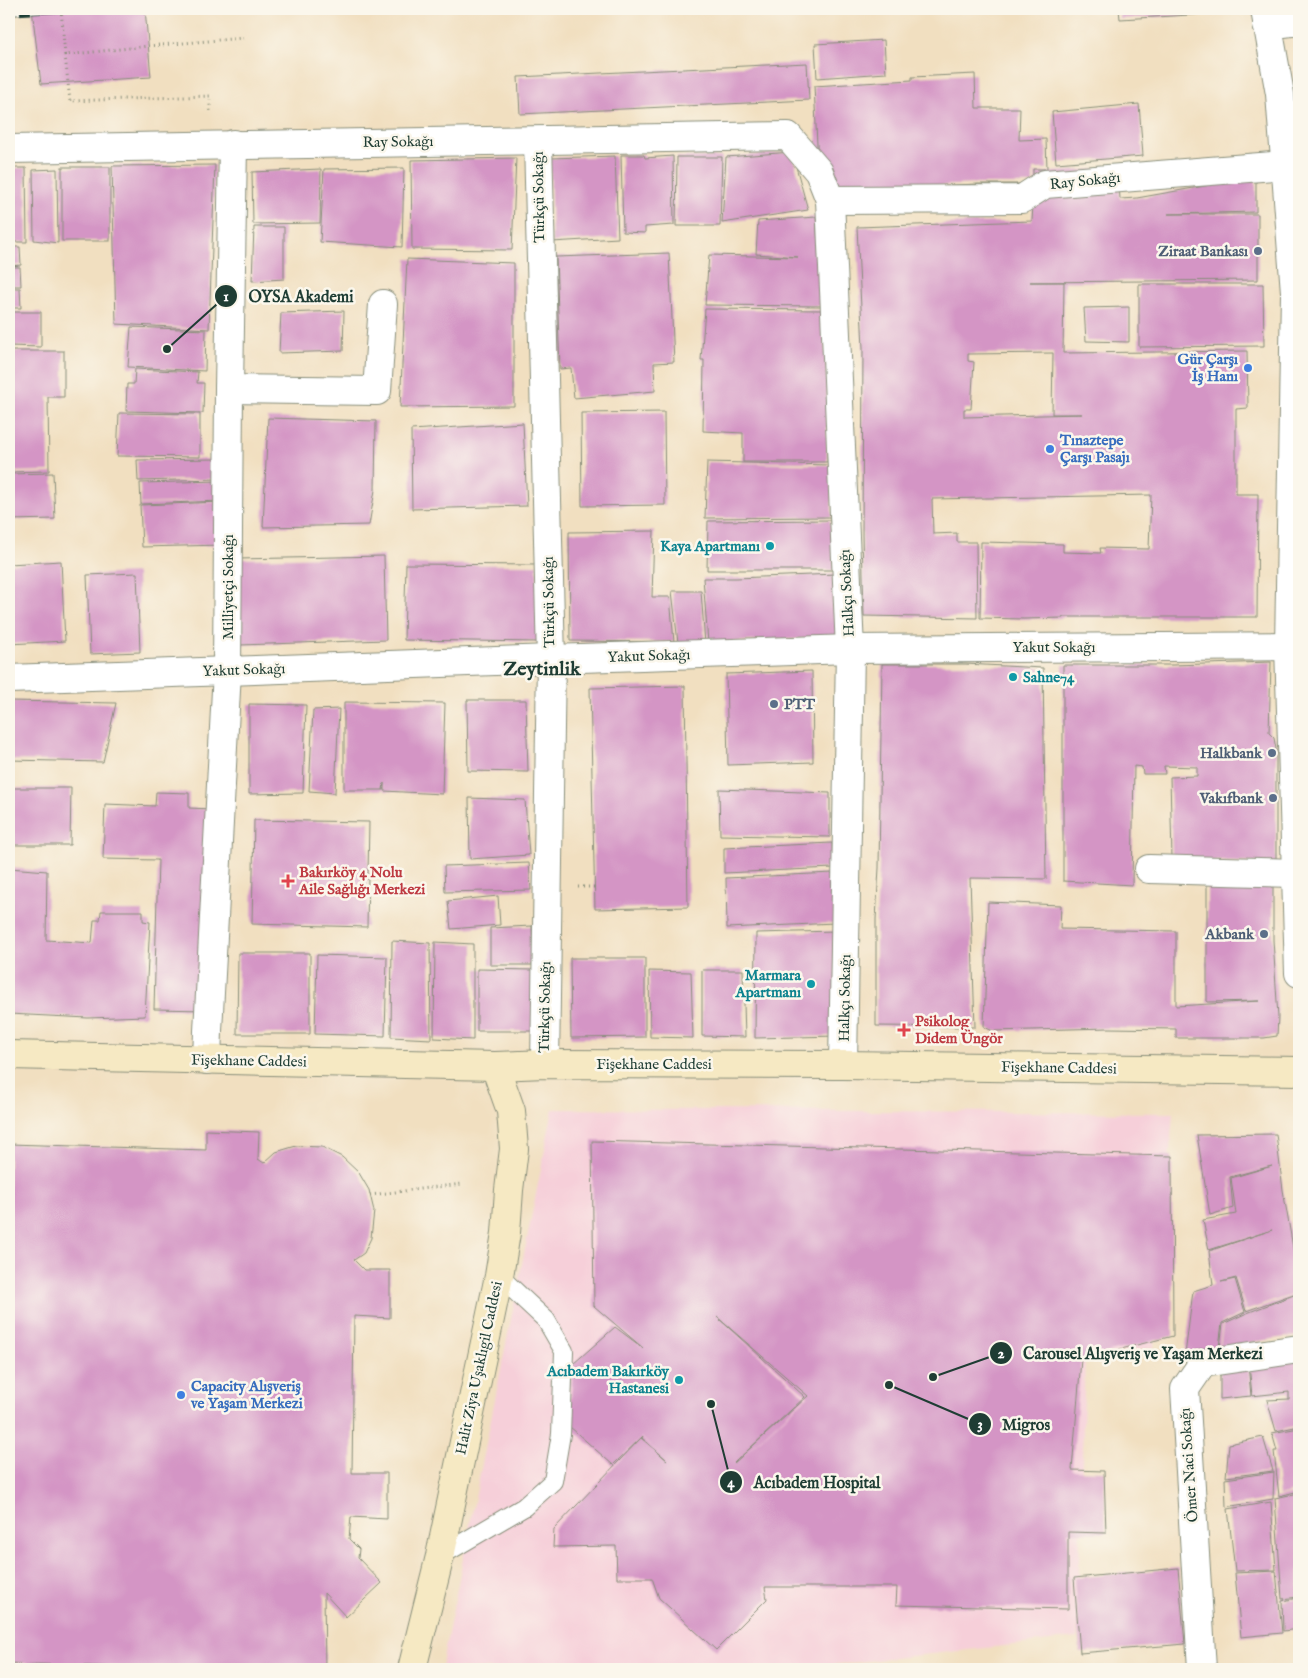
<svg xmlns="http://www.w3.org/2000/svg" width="1308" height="1678" font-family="'IM FELL English',serif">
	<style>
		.built { fill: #f6cfd9 }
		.building { fill: #d495c5; fill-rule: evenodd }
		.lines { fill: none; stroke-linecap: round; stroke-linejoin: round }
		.service-casing { stroke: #888e7a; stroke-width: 20 }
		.pedestrian-casing { stroke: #888e7a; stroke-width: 30 }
		.minor-casing { stroke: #888e7a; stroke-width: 30 }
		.secondary-casing { stroke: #888e7a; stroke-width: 30 }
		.path { stroke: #888e7a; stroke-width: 3; stroke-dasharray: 1 4; stroke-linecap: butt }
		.service { stroke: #fff; stroke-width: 18 }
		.pedestrian { stroke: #fff; stroke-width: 28 }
		.minor { stroke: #fff; stroke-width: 28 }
		.secondary { stroke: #f6e9c3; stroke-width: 28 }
		.rail-casing { stroke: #1f3d34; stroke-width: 5.5 }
		.rail { stroke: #fbf7ec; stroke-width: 4; stroke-dasharray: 11; stroke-linecap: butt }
		.path-bridge { stroke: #888e7a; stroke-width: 3; stroke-dasharray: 1 4; stroke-linecap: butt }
		.service-dot { fill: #5c6f8a; stroke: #fbf7ec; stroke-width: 2 }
		.shop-dot { fill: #3f7fe0; stroke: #fbf7ec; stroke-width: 2 }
		.culture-dot { fill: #0f9aa8; stroke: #fbf7ec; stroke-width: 2 }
		.health-dot { fill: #e0444e; stroke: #fbf7ec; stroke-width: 2 }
		.labels { text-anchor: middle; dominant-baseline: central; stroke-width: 5; stroke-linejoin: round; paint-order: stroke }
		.street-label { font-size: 15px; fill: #1f3d34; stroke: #fbf7ec }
		.service-label { font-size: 15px; font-weight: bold; fill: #4e5e75; stroke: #fbf7ec; text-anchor: end }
		.shop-label { font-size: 15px; font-weight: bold; fill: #366cbe; stroke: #fbf7ec; text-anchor: start }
		.culture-label { font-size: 15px; font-weight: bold; fill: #0d838f; stroke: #fbf7ec; text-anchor: end }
		.health-label { font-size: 15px; font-weight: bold; fill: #be3a42; stroke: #fbf7ec; text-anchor: start }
		.district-label { font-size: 20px; font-weight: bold; fill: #1f3d34; stroke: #fbf7ec }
		.leader { fill: none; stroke: #1f3d34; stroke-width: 2 }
		.callout-dot { fill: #1f3d34; stroke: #fbf7ec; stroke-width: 2 }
		.mark-label { font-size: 15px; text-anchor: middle; font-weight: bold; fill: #fff }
		.callout-label { font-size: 16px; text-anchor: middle; font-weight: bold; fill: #1f3d34; stroke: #fbf7ec; stroke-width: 5; stroke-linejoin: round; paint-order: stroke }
	</style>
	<rect width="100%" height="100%" fill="#fbf7ec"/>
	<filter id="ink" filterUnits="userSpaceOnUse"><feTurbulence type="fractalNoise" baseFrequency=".02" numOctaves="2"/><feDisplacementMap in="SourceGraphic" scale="10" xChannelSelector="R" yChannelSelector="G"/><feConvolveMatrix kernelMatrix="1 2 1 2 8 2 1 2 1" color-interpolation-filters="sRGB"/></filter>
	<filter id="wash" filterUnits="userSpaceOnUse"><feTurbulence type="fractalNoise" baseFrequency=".0096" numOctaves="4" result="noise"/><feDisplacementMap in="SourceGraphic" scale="20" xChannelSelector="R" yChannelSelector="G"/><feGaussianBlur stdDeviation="1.12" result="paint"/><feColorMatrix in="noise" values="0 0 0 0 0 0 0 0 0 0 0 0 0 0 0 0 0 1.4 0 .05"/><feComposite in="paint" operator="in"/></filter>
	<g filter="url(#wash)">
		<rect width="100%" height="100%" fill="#f1dfc0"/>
		<polygon class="built" points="553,1109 1173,1113 1154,1348 1085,1357 1077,1638 792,1669 441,1669"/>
		<g id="blocks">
			<g class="building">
				<polygon points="32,9 145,9 151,77 41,84"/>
				<polygon points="1119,9 1242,9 1243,12 1120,19"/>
				<polygon points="884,40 886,73 817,78 815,44"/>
				<polygon points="807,63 809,100 520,114 518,77"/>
				<polygon points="975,74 976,108 1020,108 1019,140 1046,139 1047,169 1033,169 1033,184 979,184 832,190 818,164 814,86 912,80 912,77"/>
				<polygon points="1139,104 1143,156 1056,163 1052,112"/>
				<polygon points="792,152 808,210 722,223 726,157"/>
				<polygon points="621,155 644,155 645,158 673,156 674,225 645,227 645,233 623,232"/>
				<polygon points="615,156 618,238 552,242 550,158"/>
				<polygon points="677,157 722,157 720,226 676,226"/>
				<polygon points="516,158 512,250 412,249 411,160"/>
				<polygon points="215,165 209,329 116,324 112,166"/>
				<rect x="62" y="167" width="48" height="74"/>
				<polygon points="9,168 26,168 27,242 9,242"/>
				<polygon points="404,168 402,247 320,242 324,169"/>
				<path d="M1118,168L1120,199L1137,198L1256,177V212L1168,214H1258V280L1030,282H1064L1063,353L1247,351L1248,408L1236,409V494H1258L1257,617H1063V618L1024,619L980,618L981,542L1063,544V552L1101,553L1100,548L1149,549L1151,495L932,499L933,534L957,533V542H976L977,618L864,616L862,535L863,348L857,227L1032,221L1033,205H1037L1035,173ZM1053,353L1052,414H1082L964,417V409H971L974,362L968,361V354Z"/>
				<polygon points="57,169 58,243 34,240 33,170"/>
				<polygon points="321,169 320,223 253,224 252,172"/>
				<polygon points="816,217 822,306 705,305 709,255 798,257 756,254 758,221"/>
				<polygon points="254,227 284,227 284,279 252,281"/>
				<polygon points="9,247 20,247 21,265 9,266"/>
				<polygon points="669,253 674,362 654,363 655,391 574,398 571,368 560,369 556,257"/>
				<polygon points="407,259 514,263 514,406 400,407"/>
				<polygon points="9,267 20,267 21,286 9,286"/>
				<polygon points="1139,284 1263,284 1264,346 1139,347"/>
				<polygon points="9,288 20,288 21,308 9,308"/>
				<polygon points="1129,307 1129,342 1086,341 1084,308"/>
				<polygon points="705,309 823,310 827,383 827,462 743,462 743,433 703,431 704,360 701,360"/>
				<polygon points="344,311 343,351 279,353 281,313"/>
				<polygon points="9,312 41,312 41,347 9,346"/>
				<polygon points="131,327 206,330 205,371 128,367"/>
				<polygon points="9,351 64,351 64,397 48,397 49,471 9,472"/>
				<polygon points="135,369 198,372 197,383 204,383 203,413 126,411 127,384 134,384"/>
				<polygon points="664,412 665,505 582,506 581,413"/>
				<polygon points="119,413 200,414 200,457 117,456"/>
				<polygon points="268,418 376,421 375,490 369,525 263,527"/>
				<polygon points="523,423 527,506 412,509 411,430"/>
				<polygon points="219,459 219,479 138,481 137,460"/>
				<polygon points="707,462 831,465 832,517 705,518"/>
				<polygon points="53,473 55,519 9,520 9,474"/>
				<polygon points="221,481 221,501 141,504 140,483"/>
				<polygon points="222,502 223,545 142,547 140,505"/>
				<polygon points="830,520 835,570 707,570 708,521"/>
				<polygon points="654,531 652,597 670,597 674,642 570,641 569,532"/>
				<polygon points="384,556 386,640 240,645 238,559"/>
				<polygon points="61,561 65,641 9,644 9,564"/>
				<polygon points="406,564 537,565 539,642 404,640"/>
				<polygon points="137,573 140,652 90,654 87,575"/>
				<polygon points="836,574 840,637 708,643 703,578 736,578"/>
				<polygon points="672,591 701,591 705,644 678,643"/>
				<polygon points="1271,662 1269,733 1274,738 1276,749 1276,864 1172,859 1170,777 1197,776 1197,767 1164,766 1165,774 1143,774 1142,767 1134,766 1132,885 1063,881 1063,665 1172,665"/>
				<polygon points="882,664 965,664 1043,668 1046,879 970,878 975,1027 876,1026 876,919 879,868"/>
				<polygon points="812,671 813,762 728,765 726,674"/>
				<polygon points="685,686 688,907 595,909 590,688"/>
				<polygon points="467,700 526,700 528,772 468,771"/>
				<polygon points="9,701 116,703 103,762 9,760"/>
				<polygon points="344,702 445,703 442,794 384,791 384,783 383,790 344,790"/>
				<polygon points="249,704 306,705 303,793 249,794"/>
				<polygon points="339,709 335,793 309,791 313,710"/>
				<polygon points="9,788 71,788 70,845 9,845"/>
				<polygon points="719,789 830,793 830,837 720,835"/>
				<polygon points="156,792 189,793 189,808 211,809 206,1010 154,1009 158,860 103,859 105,804 155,806"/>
				<polygon points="469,798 525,800 529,855 470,859"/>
				<polygon points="254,820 369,822 367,927 252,924"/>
				<polygon points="832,843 833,868 724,873 724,848"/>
				<polygon points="529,863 531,890 445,892 444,866"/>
				<polygon points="9,868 47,871 46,940 92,943 94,920 100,920 101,911 143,911 143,921 150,922 145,1016 88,1018 9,1014"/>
				<polygon points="833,873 835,923 727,928 726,878"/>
				<polygon points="1207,882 1273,883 1273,940 1278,1017 1277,1036 1264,1038 1176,1038 1176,1029 1109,1028 993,1031 984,1027 988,902 1061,905 1060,929 1176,931 1176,1006 1259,1001 1207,1002"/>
				<polygon points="498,896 500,925 451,929 448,901"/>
				<polygon points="532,926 533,965 490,965 490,928"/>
				<polygon points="836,931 837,1036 755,1038 756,933"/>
				<polygon points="392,941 430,943 431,1039 391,1037"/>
				<polygon points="435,942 473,944 473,1040 434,1038"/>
				<polygon points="238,953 310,953 310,1034 237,1034"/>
				<polygon points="317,955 387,957 385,1036 315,1034"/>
				<polygon points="570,958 645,958 645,1037 571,1038"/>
				<polygon points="477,969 534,970 533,1031 477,1031"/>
				<polygon points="702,970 743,970 745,1037 702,1036"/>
				<polygon points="649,971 691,972 693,1038 650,1037"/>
				<polygon points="206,1130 259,1132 258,1159 264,1163 276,1152 296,1146 322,1147 342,1157 359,1173 369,1190 374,1211 371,1238 364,1253 354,1260 364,1270 390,1270 390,1318 354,1316 352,1473 387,1473 387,1519 351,1517 349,1539 359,1549 358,1558 382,1583 346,1617 324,1593 325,1669 123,1669 121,1667 9,1663 9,1144 206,1150"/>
				<polygon points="1276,1134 1283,1190 1295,1259 1299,1276 1299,1292 1246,1311 1236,1278 1221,1282 1235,1279 1245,1312 1222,1323 1219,1347 1185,1355 1193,1291 1213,1285 1209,1251 1272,1230 1209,1250 1203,1220 1236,1214 1231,1178 1272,1166 1230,1177 1233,1208 1210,1215 1197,1135"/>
				<path d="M592,1141L1172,1156L1173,1336L1081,1359L1072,1470L1104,1471L1106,1533L1068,1532V1609L896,1605L897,1587H765L767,1599L716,1650L659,1598L652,1578H617L616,1546L553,1547L554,1529L641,1438L667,1460L642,1438L643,1436L613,1465L569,1426L573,1364L615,1327L643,1348L594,1306ZM717,1317L808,1396L734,1463L805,1397Z"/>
				<polygon points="1299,1293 1299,1335 1220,1347 1223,1324 1247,1313"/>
				<polygon points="1299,1356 1299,1426 1276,1431 1267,1400 1289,1399 1289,1392 1252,1396 1249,1364"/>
				<polygon points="1248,1364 1251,1396 1220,1399 1220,1369"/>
				<polygon points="1299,1428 1299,1491 1279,1496 1274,1451 1277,1451 1272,1433"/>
				<polygon points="1263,1437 1273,1471 1226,1477 1229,1444"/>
				<polygon points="1274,1472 1273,1499 1226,1507 1225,1479"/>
				<polygon points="1299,1493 1299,1597 1282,1599 1275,1498"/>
				<polygon points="1271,1502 1276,1570 1235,1571 1228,1509"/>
				<polygon points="1178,1568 1185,1644 1080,1653 1074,1578"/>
				<polygon points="1276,1571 1282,1633 1241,1637 1235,1573"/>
				<polygon points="1299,1598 1299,1629 1283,1631 1282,1601"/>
			</g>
		</g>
	</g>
	<g filter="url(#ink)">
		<use href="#blocks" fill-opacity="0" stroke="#888e7a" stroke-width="1"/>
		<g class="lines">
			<g class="service-casing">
				<polyline id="service" points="440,1556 524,1507 553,1481 561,1434 564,1351 546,1320 499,1276"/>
			</g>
			<g class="pedestrian-casing">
				<g id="pedestrian">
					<polyline points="1265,10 1280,94 1295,292 1289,646 1299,973"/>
					<polyline points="1267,25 1299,21"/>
					<polyline points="830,200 1022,199 1045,184 1299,164"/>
					<polyline points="551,659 850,649 1299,646"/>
					<polyline points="1202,1669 1185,1389 1203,1363 1299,1349"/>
				</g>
			</g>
			<g class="minor-casing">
				<g id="minor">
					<polyline points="538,141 551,659 545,1064"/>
					<path d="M9,149C268,143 528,141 788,136L819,172L830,200L850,649L843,1065"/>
					<polyline points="229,389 377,391 383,304"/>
					<polyline points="9,679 551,659"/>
					<polyline points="1149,869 1296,873"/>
					<polyline points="207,1060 208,1031 227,671 229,389 233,144"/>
				</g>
			</g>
			<g class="secondary-casing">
				<g id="secondary">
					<polyline points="9,1055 495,1066 545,1064 843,1065 1299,1071"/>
					<polyline points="412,1669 440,1556 499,1276 506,1233 509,1190 514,1149 511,1111 495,1066"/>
				</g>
			</g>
			<g class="path">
				<polyline points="148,46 243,38"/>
				<polyline points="65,55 70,101 210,96 210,114"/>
				<polyline points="578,887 594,887"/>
				<polyline points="370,1195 462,1184"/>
			</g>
			<use href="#service" class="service"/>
			<use href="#pedestrian" class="pedestrian"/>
			<use href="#minor" class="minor"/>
			<use href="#secondary" class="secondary"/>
			<g class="rail-casing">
				<polyline id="rail" points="9,13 82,9"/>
			</g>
			<use href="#rail" class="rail"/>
			<polyline class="path-bridge" points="61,9 65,55 148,46"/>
		</g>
	</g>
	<g class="service-dot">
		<circle cx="1258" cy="251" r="5"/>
		<circle cx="774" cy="704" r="5"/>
		<circle cx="1272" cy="753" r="5"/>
		<circle cx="1273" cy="798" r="5"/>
		<circle cx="1264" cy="934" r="5"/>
	</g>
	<g class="shop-dot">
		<circle cx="1248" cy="368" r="5"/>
		<circle cx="1050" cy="449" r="5"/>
		<circle cx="181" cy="1395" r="5"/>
	</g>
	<g class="culture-dot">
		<circle cx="770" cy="546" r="5"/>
		<circle cx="1013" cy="677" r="5"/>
		<circle cx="811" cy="984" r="5"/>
		<circle cx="679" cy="1380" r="5"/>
	</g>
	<g class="health-dot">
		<path d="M285.5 873.5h5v5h5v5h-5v5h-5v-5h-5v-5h5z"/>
		<path d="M901.5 1022.5h5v5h5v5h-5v5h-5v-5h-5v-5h5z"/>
	</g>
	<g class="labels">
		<g class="street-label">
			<text transform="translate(398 142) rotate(-1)">Ray Sokağı</text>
			<text transform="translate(1085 181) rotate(-6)">Ray Sokağı</text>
			<text transform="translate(539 197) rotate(-91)">Türkçü Sokağı</text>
			<text transform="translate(228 587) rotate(-90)">Milliyetçi Sokağı</text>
			<text transform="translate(847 593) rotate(-93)">Halkçı Sokağı</text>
			<text transform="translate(549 602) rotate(-91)">Türkçü Sokağı</text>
			<text x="1054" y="647">Yakut Sokağı</text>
			<text transform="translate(649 656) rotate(-2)">Yakut Sokağı</text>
			<text transform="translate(244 670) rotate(-2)">Yakut Sokağı</text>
			<text transform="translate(845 998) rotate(-89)">Halkçı Sokağı</text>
			<text transform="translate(545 1007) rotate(-89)">Türkçü Sokağı</text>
			<text transform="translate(249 1061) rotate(1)">Fişekhane Caddesi</text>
			<text x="654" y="1064">Fişekhane Caddesi</text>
			<text transform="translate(1059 1068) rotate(1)">Fişekhane Caddesi</text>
			<text transform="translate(479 1368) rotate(-78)">Halit Ziya Uşaklıgil Caddesi</text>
			<text transform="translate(1189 1465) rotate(-94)">Ömer Naci Sokağı</text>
		</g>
		<g class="service-label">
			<text x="1248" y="251">Ziraat Bankası</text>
			<text x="784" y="704" text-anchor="start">PTT</text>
			<text x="1262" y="753">Halkbank</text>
			<text x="1263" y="798">Vakıfbank</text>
			<text x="1254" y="934">Akbank</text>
		</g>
		<g class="shop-label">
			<text x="1238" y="359" text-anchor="end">Gür Çarşı<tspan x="1238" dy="17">İş Hanı</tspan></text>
			<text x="1060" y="440">Tınaztepe<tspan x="1060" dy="17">Çarşı Pasajı</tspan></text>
			<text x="191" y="1386">Capacity Alışveriş<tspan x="191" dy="17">ve Yaşam Merkezi</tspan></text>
		</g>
		<g class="culture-label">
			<text x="760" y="546">Kaya Apartmanı</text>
			<text x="1023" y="677" text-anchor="start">Sahne74</text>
			<text x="801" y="975">Marmara<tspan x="801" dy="17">Apartmanı</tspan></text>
			<text x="669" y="1371">Acıbadem Bakırköy<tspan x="669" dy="17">Hastanesi</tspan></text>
		</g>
		<g class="health-label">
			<text x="299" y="872">Bakırköy 4 Nolu<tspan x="299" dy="17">Aile Sağlığı Merkezi</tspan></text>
			<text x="915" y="1021">Psikolog<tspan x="915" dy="17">Didem Üngör</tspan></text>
		</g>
		<g class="district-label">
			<text x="542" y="669">Zeytinlik</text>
		</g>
	</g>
	<path class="leader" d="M167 349L226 296M933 1377L1001 1353M889 1385L980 1424M711 1404L731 1482"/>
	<g class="callout-dot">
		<circle cx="167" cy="349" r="5"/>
		<circle cx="933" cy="1377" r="5"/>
		<circle cx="889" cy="1385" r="5"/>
		<circle cx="711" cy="1404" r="5"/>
		<circle cx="226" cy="296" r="12"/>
		<circle cx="1001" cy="1353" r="12"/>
		<circle cx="980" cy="1424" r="12"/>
		<circle cx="731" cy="1482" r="12"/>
	</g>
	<g class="mark-label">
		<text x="226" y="301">1</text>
		<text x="1001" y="1358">2</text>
		<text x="980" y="1429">3</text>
		<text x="731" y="1487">4</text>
	</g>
	<g class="callout-label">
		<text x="301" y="302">OYSA Akademi</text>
		<text x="1143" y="1359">Carousel Alışveriş ve Yaşam Merkezi</text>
		<text x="1026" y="1430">Migros</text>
		<text x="817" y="1488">Acıbadem Hospital</text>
	</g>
	<rect width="1308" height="1678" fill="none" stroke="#fbf7ec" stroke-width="30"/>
</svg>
